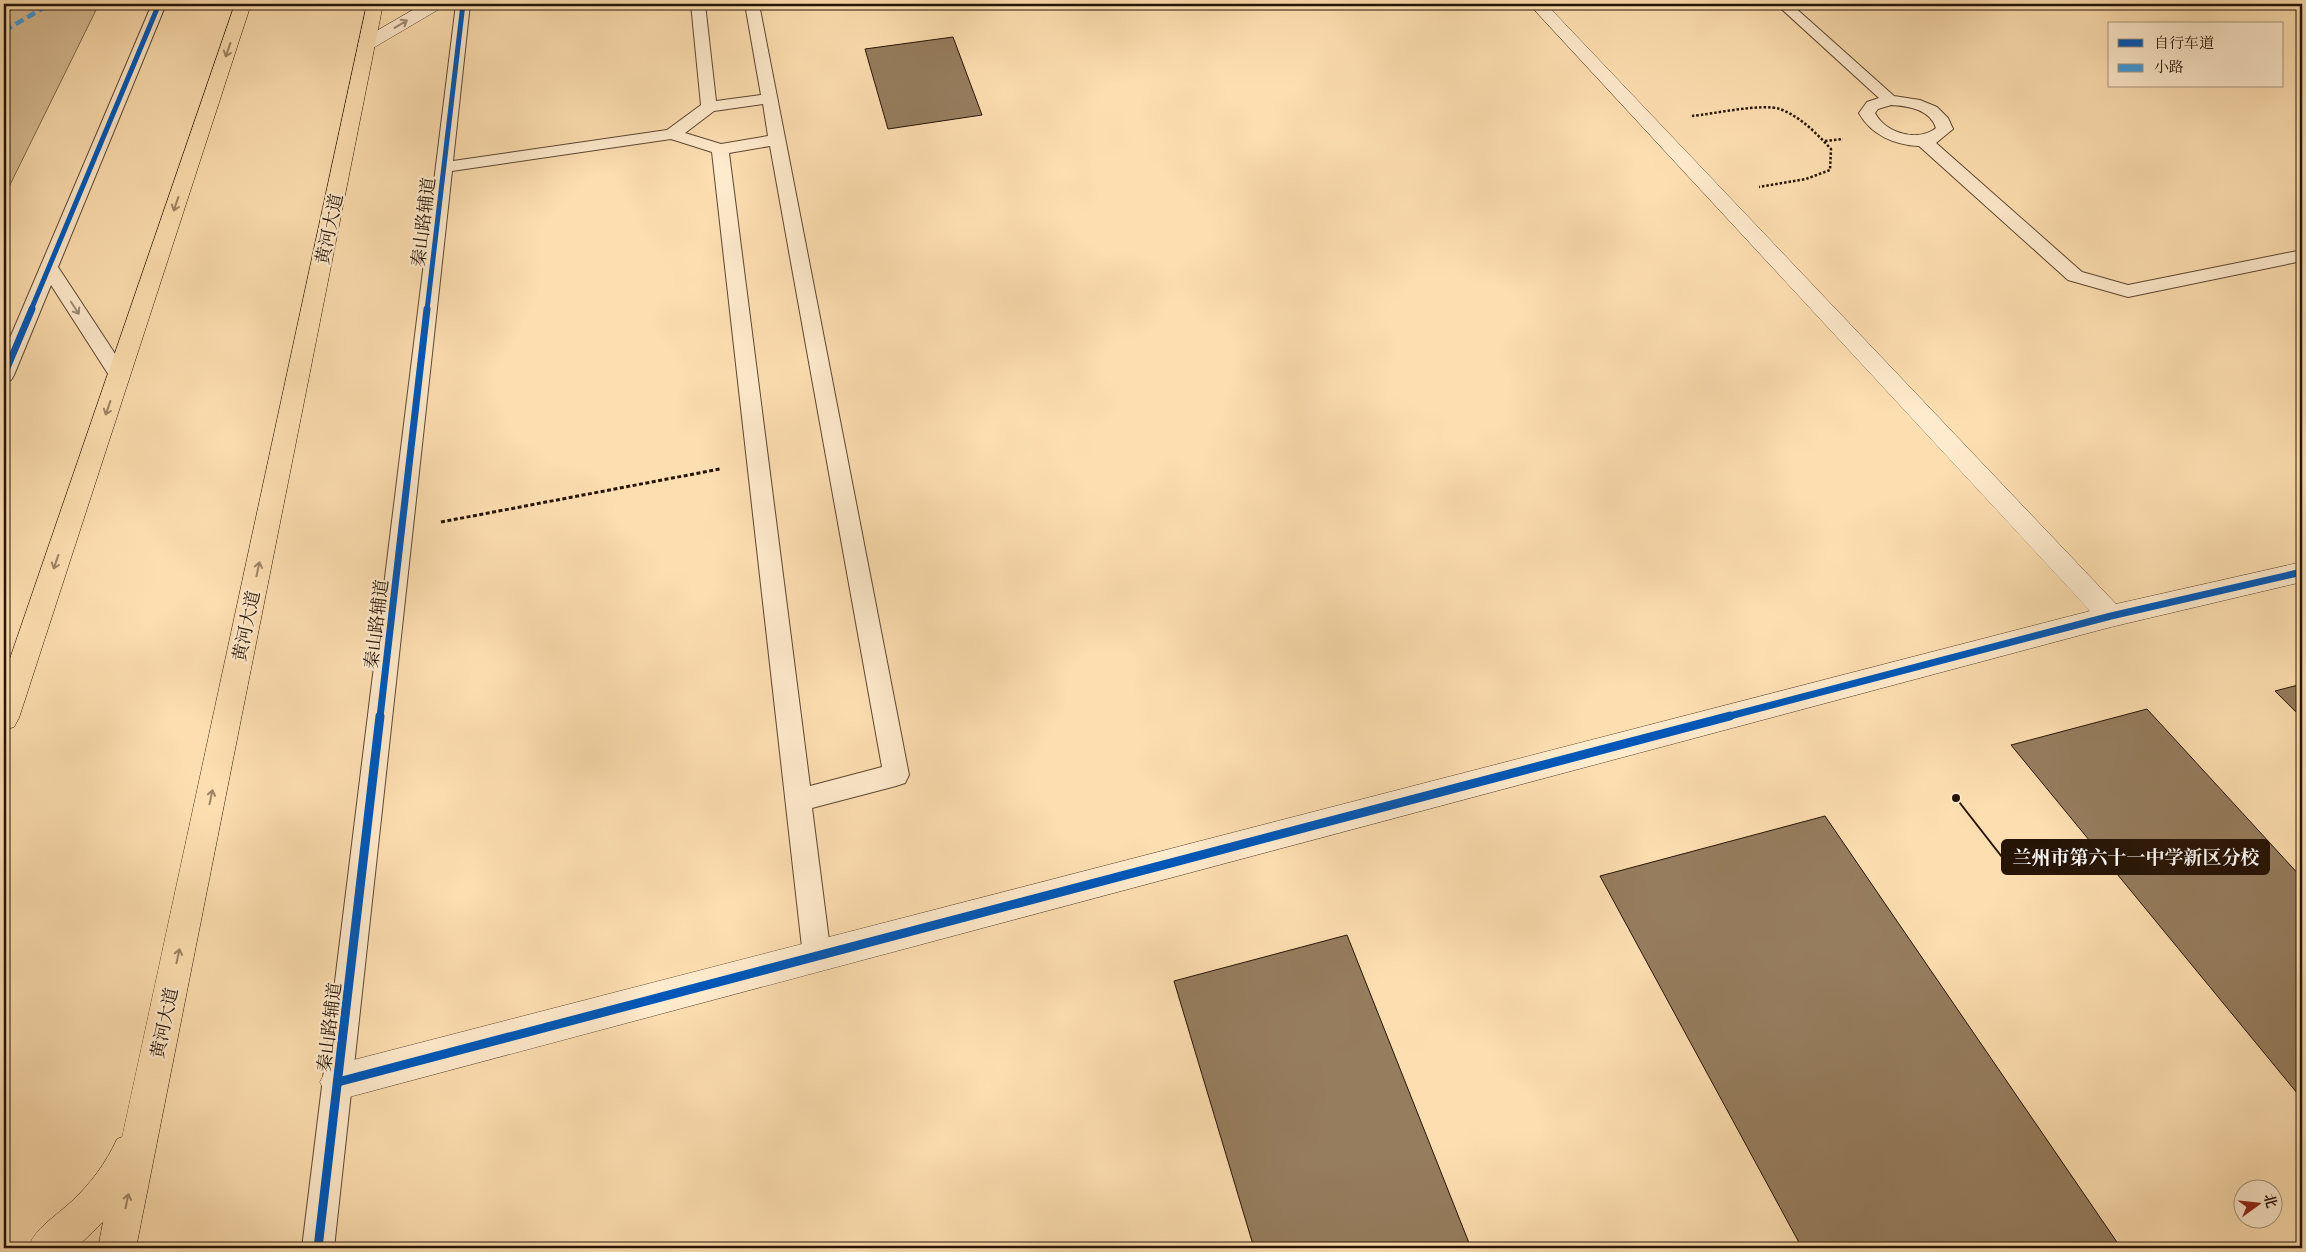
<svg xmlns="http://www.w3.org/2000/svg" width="2306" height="1252" font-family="'EB Garamond','Noto Serif SC',serif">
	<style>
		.green { fill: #d8bc93; stroke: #7f684c }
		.building { fill: #967d5e; stroke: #261405 }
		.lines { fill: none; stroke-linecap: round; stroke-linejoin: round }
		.service-casing { stroke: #5c4630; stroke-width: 2 }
		.minor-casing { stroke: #5c4630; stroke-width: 1 }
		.primary-casing { stroke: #261405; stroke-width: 1 }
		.path-far1 { stroke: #261405; stroke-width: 2.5; stroke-dasharray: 2.5 2; stroke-linecap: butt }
		.path { stroke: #261405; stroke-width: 3; stroke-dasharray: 4 2.5; stroke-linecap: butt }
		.service { fill: #feeacc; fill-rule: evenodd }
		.minor { fill: #feeacc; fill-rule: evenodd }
		.primary { fill: #fddeb0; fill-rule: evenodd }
		.quiet { stroke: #3c9add; stroke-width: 4.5; stroke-dasharray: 9 4.5; stroke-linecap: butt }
		.cycleway-far2-casing { stroke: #feeacc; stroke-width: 8 }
		.cycleway-far1-casing { stroke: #feeacc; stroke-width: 10 }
		.cycleway-casing { stroke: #feeacc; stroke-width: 12 }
		.cycleway-far2 { stroke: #0057b8; stroke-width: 5 }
		.cycleway-far1 { stroke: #0057b8; stroke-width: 7 }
		.cycleway { stroke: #0057b8; stroke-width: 9 }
		.oneway { stroke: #9d8a72 }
		.oneway2 { stroke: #9c8363 }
		.labels { text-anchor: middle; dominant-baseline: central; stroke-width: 4.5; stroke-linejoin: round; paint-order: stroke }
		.street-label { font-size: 18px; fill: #261405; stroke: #feeacc }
		.leader { fill: none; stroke: #261405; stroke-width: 2 }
		.callout-dot { fill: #261405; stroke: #feeacc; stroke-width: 2 }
		.callout { fill: #261405; stroke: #261405; stroke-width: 2 }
		.callout-label { font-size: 19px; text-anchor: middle; font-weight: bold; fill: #fff }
	</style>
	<rect width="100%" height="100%" fill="#fddeb0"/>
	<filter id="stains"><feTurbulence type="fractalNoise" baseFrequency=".004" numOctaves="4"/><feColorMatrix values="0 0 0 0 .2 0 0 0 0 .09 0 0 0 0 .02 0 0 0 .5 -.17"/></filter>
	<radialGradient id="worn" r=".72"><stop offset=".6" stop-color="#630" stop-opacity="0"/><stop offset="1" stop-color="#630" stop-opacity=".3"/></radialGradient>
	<polygon class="green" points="4,4 99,4 4,197"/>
	<g class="building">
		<polygon points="953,37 982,115 888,129 865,49"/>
		<polygon points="2302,684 2302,718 2275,691"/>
		<polygon points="2147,709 2302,878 2302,1099 2011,745"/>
		<polygon points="1825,816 2121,1248 1802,1248 1600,876"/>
		<polygon points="1347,935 1471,1248 1254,1248 1174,981"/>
	</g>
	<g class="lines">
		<g class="service-casing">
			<g id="service">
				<polygon points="152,4 166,4 58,267 129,375 126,380 119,382 112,380 51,285 14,375 11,380 4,382 4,352"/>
				<path d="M456,4H470L453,161L667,130L701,105L691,4H705L716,101L761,95L745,4H759L909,775L905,783L896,786L812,808L831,956L827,966L817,970L807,966L803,956L712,152L671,139L452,171L334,1248H302ZM763,104L768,136L721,144L685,133L714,111ZM770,146L882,767L810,786L729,153Z"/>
				<path d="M1776,4H1791L1894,96L1920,100L1937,107L1948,118L1953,129L1936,143L2082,272L2128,285L2302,250V261L2128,297L2068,280L1919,146C1895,145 1871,135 1859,113L1867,102L1879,98ZM1891,105C1908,106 1930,109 1936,128C1919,142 1886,134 1875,113L1878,109Z"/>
			</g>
		</g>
		<g class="minor-casing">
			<g id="minor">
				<polygon points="423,4 443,4 441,8 373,48 361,48 358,44 361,40"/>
				<polygon points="1529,4 1546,4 2116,604 2302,562 2302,582 2111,627 338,1100 326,1094 320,1082 326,1070 338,1064 2090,611"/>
			</g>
		</g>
		<g class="primary-casing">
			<g id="primary">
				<polygon points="235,4 251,4 19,718 14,727 4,730 4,676"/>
				<path d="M367,4H383L136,1248H98L103,1222L76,1248H28C35,1228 56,1216 72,1201C91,1183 106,1163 117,1139L122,1137Z"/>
			</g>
		</g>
		<g class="path-far1">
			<path d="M1692,116C1713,114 1762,103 1780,109C1801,117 1816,133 1831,149L1830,170L1806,179L1759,187"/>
			<polyline points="1825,141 1843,139"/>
		</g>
		<polyline class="path" points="441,522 720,469"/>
		<use href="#service" class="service"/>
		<use href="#minor" class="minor"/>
		<use href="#primary" class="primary"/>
		<polyline class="quiet" points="4,31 50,4"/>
		<g class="cycleway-far2-casing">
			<g id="cycleway-far2">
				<polyline points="31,310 159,4"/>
				<polyline points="427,310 463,4"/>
			</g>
		</g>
		<g class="cycleway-far1-casing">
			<g id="cycleway-far1">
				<polyline points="4,375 32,309"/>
				<polyline points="380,717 427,309"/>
				<polyline points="1726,717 2111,616 2302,572"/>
			</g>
		</g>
		<g class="cycleway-casing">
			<g id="cycleway">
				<polyline points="338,1082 1730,716"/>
				<polyline points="318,1248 380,716"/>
			</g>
		</g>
		<use href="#cycleway-far2" class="cycleway-far2"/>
		<use href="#cycleway-far1" class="cycleway-far1"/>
		<use href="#cycleway" class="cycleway"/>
	</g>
	<defs><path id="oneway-shaft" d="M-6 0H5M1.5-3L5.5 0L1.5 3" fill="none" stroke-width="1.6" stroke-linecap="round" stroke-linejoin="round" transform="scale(1.25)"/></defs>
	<g class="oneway">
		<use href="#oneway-shaft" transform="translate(401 24) rotate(-31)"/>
		<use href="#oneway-shaft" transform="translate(75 308) rotate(57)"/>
	</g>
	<g class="oneway2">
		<use href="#oneway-shaft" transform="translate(228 50) rotate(109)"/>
		<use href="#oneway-shaft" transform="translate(176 204) rotate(109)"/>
		<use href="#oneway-shaft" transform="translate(108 408) rotate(109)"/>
		<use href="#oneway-shaft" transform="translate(56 562) rotate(109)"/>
		<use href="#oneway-shaft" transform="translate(258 569) rotate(-78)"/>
		<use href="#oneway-shaft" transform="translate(211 797) rotate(-78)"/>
		<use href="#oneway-shaft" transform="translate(178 956) rotate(-78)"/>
		<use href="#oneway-shaft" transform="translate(127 1201) rotate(-78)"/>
	</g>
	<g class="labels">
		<g class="street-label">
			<text transform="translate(423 222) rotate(-83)">秦山路辅道</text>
			<text transform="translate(329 229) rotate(-78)">黄河大道</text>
			<text transform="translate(376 624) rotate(-83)">秦山路辅道</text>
			<text transform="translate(246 626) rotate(-78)">黄河大道</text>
			<text transform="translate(164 1023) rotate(-78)">黄河大道</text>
			<text transform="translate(329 1027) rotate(-83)">秦山路辅道</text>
		</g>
	</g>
	<path class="leader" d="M1956 798L2002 857"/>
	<circle class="callout-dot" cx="1956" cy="798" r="5"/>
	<rect class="callout" x="2002" y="840" width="267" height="34" rx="5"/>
	<g class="callout-label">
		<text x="2136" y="864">兰州市第六十一中学新区分校</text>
	</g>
	<rect width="2306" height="1252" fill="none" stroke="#fddeb0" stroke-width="20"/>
	<rect x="5" y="5" width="2296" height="1242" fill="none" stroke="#261405" stroke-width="2.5"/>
	<rect x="10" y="10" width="2286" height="1232" fill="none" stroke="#261405"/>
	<rect x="2108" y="22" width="175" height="65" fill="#feeacc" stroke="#a8947c"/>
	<rect x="2118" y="39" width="25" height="8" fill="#0057b8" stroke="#a8947c"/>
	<text x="2154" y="48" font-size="15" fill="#261405">自行车道</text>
	<rect x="2118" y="64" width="25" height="8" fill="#3c9add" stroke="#a8947c"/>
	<text x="2154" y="72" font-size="15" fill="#261405">小路</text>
	<g transform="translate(2258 1204) rotate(75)"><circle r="24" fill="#feeacc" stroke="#a8947c"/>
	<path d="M0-4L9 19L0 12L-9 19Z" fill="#8f2418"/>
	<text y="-8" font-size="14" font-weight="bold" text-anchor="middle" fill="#261405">北</text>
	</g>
	<rect width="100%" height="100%" filter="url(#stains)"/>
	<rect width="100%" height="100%" fill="url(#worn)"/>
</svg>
